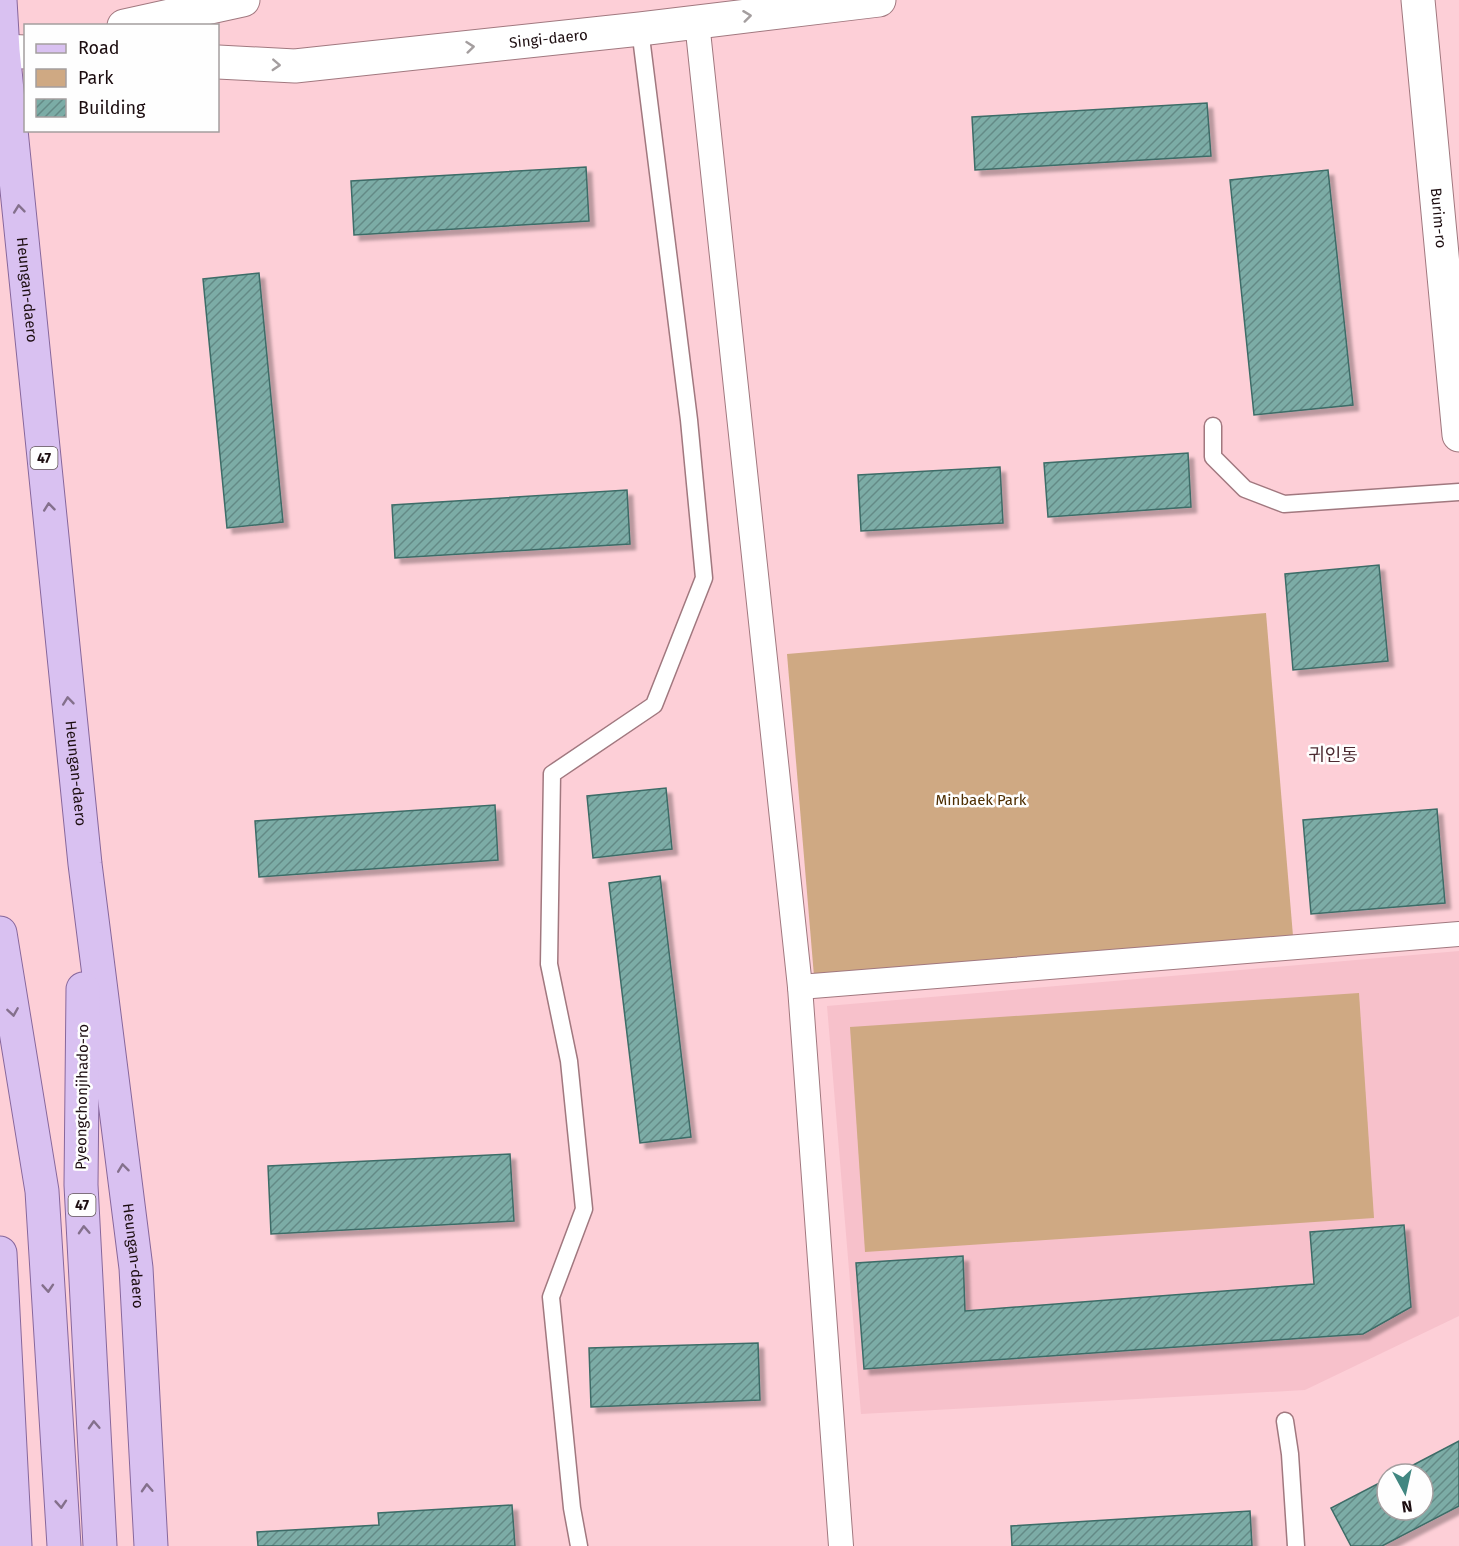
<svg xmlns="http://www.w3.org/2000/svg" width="1459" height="1546" font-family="'Fira Sans','Noto Sans KR',sans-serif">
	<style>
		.built { fill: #f7c1cb }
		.green { fill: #cfa983 }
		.building { fill: url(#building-hatch); stroke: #3e6c67; stroke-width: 1.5; filter: url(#shadow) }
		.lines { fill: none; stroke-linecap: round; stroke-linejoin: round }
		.service-casing { stroke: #a1787f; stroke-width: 19 }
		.pedestrian-casing { stroke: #a1787f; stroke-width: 26 }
		.tertiary-casing { stroke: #a1787f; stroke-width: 35 }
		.primary-casing { stroke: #87679c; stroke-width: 35 }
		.service { stroke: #fff; stroke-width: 16 }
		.pedestrian { stroke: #fff; stroke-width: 24 }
		.tertiary { stroke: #fff; stroke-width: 33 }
		.primary { stroke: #d9c1f1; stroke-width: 33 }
		.oneway { stroke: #a49e9f }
		.oneway2 { stroke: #84708c }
		.labels { text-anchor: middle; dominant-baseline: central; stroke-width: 5; stroke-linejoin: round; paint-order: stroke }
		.shield { fill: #fefefe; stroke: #605557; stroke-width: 1.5 }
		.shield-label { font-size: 14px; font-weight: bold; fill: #1c0d10 }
		.street-label { font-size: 15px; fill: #1c0d10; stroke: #fefefe }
		.park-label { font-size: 15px; fill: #4e2e02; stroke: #fefefe }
		.quarter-label { font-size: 18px; fill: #4d2b32; stroke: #fefefe }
	</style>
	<defs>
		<pattern id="building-hatch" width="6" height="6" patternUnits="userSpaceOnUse" patternTransform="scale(1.5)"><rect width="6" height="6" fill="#7baca6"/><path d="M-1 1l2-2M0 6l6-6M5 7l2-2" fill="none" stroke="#648a86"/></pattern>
		<filter id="shadow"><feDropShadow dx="5.5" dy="5.5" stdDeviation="1.5" flood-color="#0004"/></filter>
	</defs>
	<rect width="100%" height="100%" fill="#fdcfd7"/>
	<polygon class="built" points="1459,951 1459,1316 1305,1390 861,1414 827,1006"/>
	<g class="green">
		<polygon points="1266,613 1293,936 814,976 787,654"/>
		<polygon points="1359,993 1374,1218 865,1252 850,1027"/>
	</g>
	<g class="building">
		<polygon points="1207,103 1211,156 975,170 972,117"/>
		<polygon points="586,167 589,221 354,235 351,181"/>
		<polygon points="1328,170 1353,405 1254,415 1230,180"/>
		<polygon points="259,273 283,522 227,528 203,279"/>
		<polygon points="1188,453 1191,507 1048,517 1044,463"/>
		<polygon points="1000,467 1003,523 861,531 858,475"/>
		<polygon points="627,490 630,544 395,558 392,505"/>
		<polygon points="1379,565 1388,661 1293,670 1285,574"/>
		<polygon points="666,788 672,849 593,858 587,796"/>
		<polygon points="495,805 498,860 259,877 255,821"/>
		<polygon points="1437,809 1445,903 1311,914 1303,820"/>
		<polygon points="660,876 691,1137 640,1143 609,883"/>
		<polygon points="510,1154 514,1221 271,1234 268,1166"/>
		<polygon points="1404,1225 1411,1307 1363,1334 864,1369 856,1263 963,1256 965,1311 1314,1284 1310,1232"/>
		<polygon points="758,1343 760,1400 591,1407 589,1348"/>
		<polygon points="1459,1441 1459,1506 1382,1546 1351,1546 1331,1508 1387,1479 1387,1510 1423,1510 1423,1474 1396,1474"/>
		<polygon points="512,1505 515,1546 258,1546 257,1532 379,1525 378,1513"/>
		<polygon points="1250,1511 1252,1546 1012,1546 1011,1526"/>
	</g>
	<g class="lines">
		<g class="service-casing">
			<g id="service">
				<polyline points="1213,426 1213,457 1245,489 1284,504 1459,492"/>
				<polyline points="1285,1421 1290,1454 1296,1546"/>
				<polyline points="579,1546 572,1508 551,1297 584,1209 569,1061 549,964 552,774 654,705 704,578 689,420 640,29"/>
			</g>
		</g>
		<g class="pedestrian-casing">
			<g id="pedestrian">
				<polyline points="697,22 800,987 841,1546"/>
				<polyline points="800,987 1459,934"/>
			</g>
		</g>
		<g class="tertiary-casing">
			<g id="tertiary">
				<path id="s1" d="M1418,0L1459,435"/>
				<polyline points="124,26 243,0"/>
				<polyline points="0,51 26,52"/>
				<path id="s2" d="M218,62L295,66L640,29L879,0"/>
			</g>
		</g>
		<g class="primary-casing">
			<g id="primary">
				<path id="s3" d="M0,0L3,51L85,864L136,1268L151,1546"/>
				<polyline points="0,933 42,1191 64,1546"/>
				<polyline points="83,989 81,1185 100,1546"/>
				<polyline points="0,1253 15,1546"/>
			</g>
		</g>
		<use href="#service" class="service"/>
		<use href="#pedestrian" class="pedestrian"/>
		<use href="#tertiary" class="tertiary"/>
		<use href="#primary" class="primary"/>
	</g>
	<defs><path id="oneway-chevron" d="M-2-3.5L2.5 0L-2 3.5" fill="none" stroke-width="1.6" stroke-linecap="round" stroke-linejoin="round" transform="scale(1.5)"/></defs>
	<g class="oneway">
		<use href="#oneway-chevron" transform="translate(747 16) rotate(-7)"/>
		<use href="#oneway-chevron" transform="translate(470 47) rotate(-6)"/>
		<use href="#oneway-chevron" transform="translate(276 65) rotate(3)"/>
	</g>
	<g class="oneway2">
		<use href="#oneway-chevron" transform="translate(19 209) rotate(-96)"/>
		<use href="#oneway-chevron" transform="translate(49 507) rotate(-96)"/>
		<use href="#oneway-chevron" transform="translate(68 701) rotate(-96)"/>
		<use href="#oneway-chevron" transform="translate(13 1012) rotate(81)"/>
		<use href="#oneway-chevron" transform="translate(123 1168) rotate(-97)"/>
		<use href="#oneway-chevron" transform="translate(84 1230) rotate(-93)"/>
		<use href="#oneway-chevron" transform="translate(48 1288) rotate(86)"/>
		<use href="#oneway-chevron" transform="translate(94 1425) rotate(-93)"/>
		<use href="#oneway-chevron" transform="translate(147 1488) rotate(-93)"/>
		<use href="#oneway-chevron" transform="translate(61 1504) rotate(86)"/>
	</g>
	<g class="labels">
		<g class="shield">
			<rect x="30.5" y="447" width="27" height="22" rx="4.5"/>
			<rect x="68.5" y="1194" width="27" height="22" rx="4.5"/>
		</g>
		<g class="shield-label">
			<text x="44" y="458">47</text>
			<text x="82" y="1205">47</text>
		</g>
		<g class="street-label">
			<text stroke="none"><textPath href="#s2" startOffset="332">Singi-daero</textPath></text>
			<text stroke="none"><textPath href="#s1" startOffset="219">Burim-ro</textPath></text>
			<text stroke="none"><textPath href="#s3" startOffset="291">Heungan-daero</textPath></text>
			<text stroke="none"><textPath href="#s3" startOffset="777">Heungan-daero</textPath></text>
			<text transform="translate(82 1097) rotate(-89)">Pyeongchonjihado-ro</text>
			<text stroke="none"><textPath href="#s3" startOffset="1263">Heungan-daero</textPath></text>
		</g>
		<g class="park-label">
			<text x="981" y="800">Minbaek Park</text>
		</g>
		<g class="quarter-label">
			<text x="1333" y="755">귀인동</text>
		</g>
	</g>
	<rect x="24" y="24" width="195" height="108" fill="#fefefe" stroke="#a49e9f" stroke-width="1.5"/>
	<rect x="36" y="44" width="30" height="9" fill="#d9c1f1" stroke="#a49e9f" stroke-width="1.5"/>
	<text x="78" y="54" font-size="18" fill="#1c0d10">Road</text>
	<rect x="36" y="69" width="30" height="18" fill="#cfa983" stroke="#a49e9f" stroke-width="1.5"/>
	<text x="78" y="84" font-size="18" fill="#1c0d10">Park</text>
	<rect x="36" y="99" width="30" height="18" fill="url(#building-hatch)" stroke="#a49e9f" stroke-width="1.5"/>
	<text x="78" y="114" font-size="18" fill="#1c0d10">Building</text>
	<g transform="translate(1405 1492) rotate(172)"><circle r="28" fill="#fefefe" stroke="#a49e9f" stroke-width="1.5"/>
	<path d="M0-4.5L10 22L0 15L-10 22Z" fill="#418781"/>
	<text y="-9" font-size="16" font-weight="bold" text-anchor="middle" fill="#1c0d10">N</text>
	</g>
</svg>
